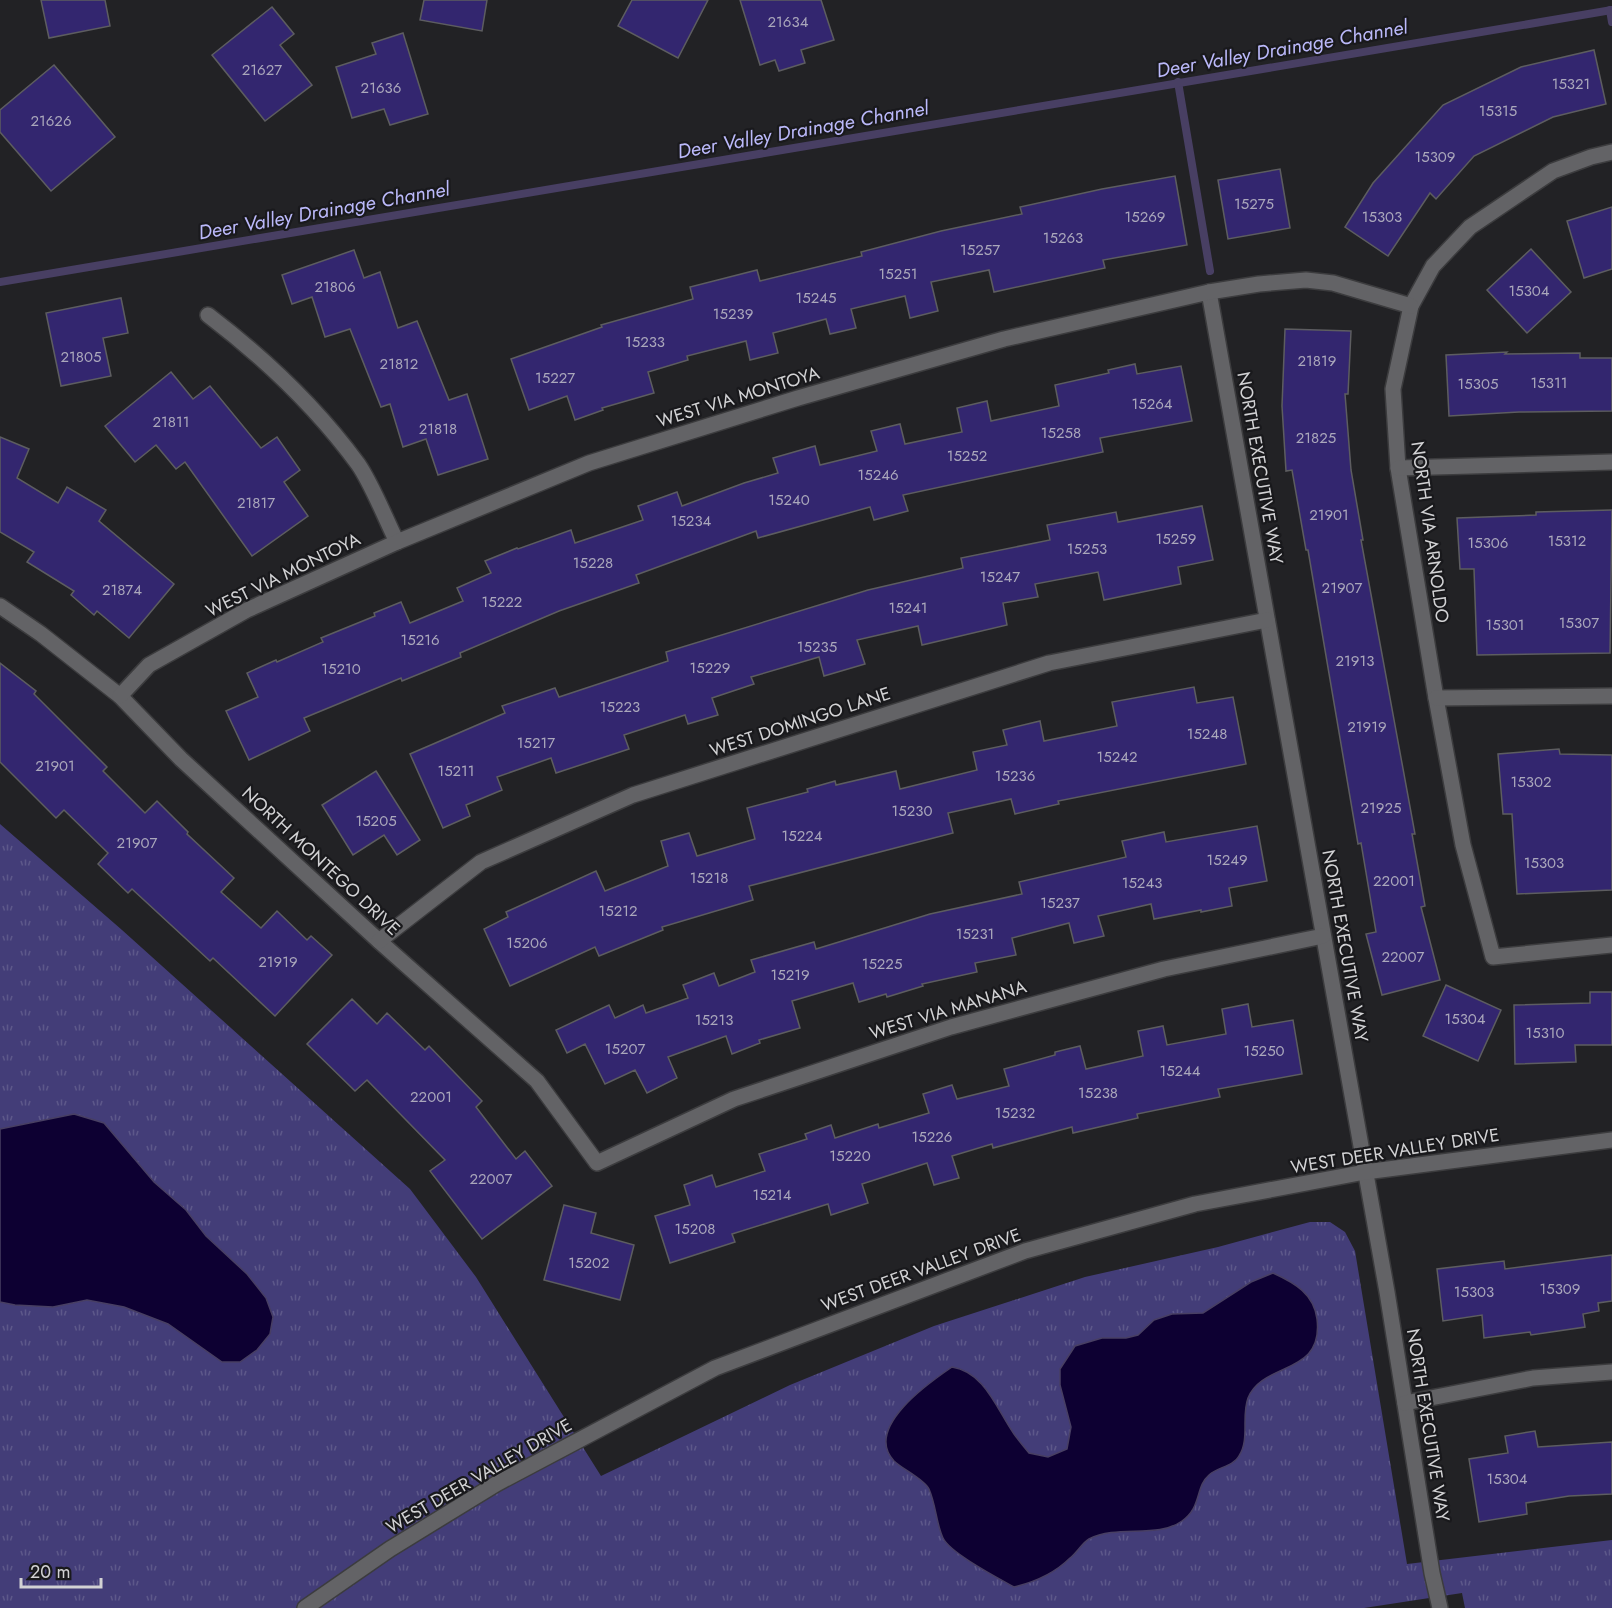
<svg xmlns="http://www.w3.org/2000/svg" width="1612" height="1608" font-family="Jost,sans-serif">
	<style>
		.grass { fill: url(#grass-tufts) }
		.water { fill: #0d0032; stroke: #483f63; stroke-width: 1.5 }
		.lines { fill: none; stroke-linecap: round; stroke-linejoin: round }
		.stream { stroke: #483f63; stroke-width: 8 }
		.building { fill: #33266f; stroke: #5d5d60; stroke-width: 1.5 }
		.minor-casing { stroke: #3c3c3e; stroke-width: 18 }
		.tertiary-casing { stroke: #3c3c3e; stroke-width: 18 }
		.minor { stroke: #636366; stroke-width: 15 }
		.tertiary { stroke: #636366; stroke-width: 15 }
		.labels { text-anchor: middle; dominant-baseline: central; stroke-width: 4.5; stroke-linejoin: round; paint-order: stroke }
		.number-label { font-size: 15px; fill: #aaa7bb }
		.street-label { font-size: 18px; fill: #d2d2d4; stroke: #19191c }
		.water-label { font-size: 20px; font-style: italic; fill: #bbb9fa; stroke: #19191c }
	</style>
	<defs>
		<pattern id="grass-tufts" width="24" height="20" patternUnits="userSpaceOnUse" patternTransform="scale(1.5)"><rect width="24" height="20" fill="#433d78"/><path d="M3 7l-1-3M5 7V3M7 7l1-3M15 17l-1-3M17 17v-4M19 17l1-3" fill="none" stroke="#5d588a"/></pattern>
	</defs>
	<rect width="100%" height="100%" fill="#222225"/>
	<polygon class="grass" points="0,824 122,930 410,1189 476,1277 601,1476 790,1385 934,1326 1085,1277 1218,1247 1310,1222 1330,1222 1345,1232 1355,1251 1407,1564 1612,1540 1612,1608 1465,1608 1462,1593 1364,1608 0,1608"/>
	<g class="water">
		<polygon points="74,1114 104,1123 154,1182 186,1210 206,1236 247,1274 266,1298 273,1317 270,1334 257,1350 240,1362 222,1362 168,1324 124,1307 87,1300 53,1307 15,1305 0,1302 0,1129"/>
		<path d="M1273,1273C1295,1283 1314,1294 1317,1319C1324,1376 1263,1361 1248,1398C1241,1417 1250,1439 1239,1456C1233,1467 1217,1467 1209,1475C1195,1487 1202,1507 1182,1521C1157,1539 1118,1524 1089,1539C1082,1543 1077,1553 1070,1558C1055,1573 1035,1582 1014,1587C998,1578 950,1553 943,1538C936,1523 936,1505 929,1489C924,1479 902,1469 894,1461C863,1428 930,1382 952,1367C985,1372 997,1410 1014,1434C1019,1441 1024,1447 1029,1453L1048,1457L1067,1449L1071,1427L1060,1385V1369L1075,1346L1102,1338H1126L1138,1335L1154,1320L1172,1314L1203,1313L1251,1282Z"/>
	</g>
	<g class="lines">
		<g class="stream">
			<polyline points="1610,10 1612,22"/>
			<polyline points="1178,82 1210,271"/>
			<path d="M0,282C538,193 1074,99 1612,10"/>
		</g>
	</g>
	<g class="building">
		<polygon points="41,0 105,0 110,26 49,38"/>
		<polygon points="424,0 487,0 482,31 420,20"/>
		<polygon points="632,0 708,0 678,58 618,26"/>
		<polygon points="740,0 821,0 834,40 801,50 805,63 779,71 775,60 760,65"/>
		<polygon points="272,7 294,34 280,45 312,85 265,121 212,55"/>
		<polygon points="403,33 428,114 390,125 384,109 352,118 336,67 376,54 372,43"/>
		<polygon points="1594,50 1606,104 1553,117 1474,156 1436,199 1430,193 1388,256 1345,227 1373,183 1443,105 1521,67"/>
		<polygon points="54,65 115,137 51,191 0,132 0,110"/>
		<polygon points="1280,169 1290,228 1228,239 1218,180"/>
		<polygon points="1175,176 1187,245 1103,260 1105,268 994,292 989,270 931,282 938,311 910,318 905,296 851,309 856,328 830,334 826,319 773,333 778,353 750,360 746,341 687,356 688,360 648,372 654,393 602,408 603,410 575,420 567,396 529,410 511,359 602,327 601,325 693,299 690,287 757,270 760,281 862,256 861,252 941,231 1022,214 1020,207 1102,189"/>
		<polygon points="1612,207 1612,269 1584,278 1567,221"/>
		<polygon points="1531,249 1571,292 1527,333 1487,290"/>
		<polygon points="354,250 364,278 380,272 398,328 417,321 449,400 467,394 488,459 438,475 426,439 403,447 390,404 381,407 350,329 325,337 312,297 292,304 282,275"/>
		<polygon points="121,298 128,333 103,338 111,376 61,386 46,313"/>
		<polygon points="1285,329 1351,331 1348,394 1345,394 1351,470 1363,540 1361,540 1415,834 1412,834 1425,906 1421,907 1440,980 1382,995 1366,934 1376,932 1361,843 1358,844 1308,550 1306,550 1292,470 1286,471 1282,406"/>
		<polygon points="1507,352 1505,354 1580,353 1580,358 1612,358 1612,411 1519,412 1449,416 1446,355"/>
		<polygon points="1135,364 1137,374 1181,366 1192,421 1100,438 1103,452 903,495 908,511 874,520 870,507 758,538 756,531 636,575 639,583 559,611 460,653 461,657 402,681 401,678 304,718 310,731 249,760 226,711 258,697 247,673 276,660 277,662 323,642 321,638 375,616 374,613 401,602 410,623 463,601 457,588 491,573 485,561 517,548 518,549 571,530 575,543 643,520 638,506 677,492 682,506 744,483 778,473 773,458 815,446 820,465 877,451 871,431 900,424 905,444 962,432 957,408 987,401 991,421 1059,406 1055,385 1109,373 1108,370"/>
		<polygon points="171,372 193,399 210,386 261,448 277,437 300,470 284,482 308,516 252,556 185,462 176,469 156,445 135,462 105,426"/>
		<polygon points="0,437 29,449 17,478 58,503 67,487 106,510 99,521 174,584 129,638 97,611 94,615 71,595 74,591 27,562 34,552 0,532"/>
		<polygon points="1202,506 1213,560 1178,567 1181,584 1104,600 1098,572 1035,584 1038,597 1003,603 1007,625 922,645 918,626 857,640 865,664 824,676 819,657 751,677 754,684 712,698 718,715 688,724 685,715 624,735 629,749 556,773 551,758 497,777 502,790 466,805 470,816 443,828 410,754 505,713 502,706 555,688 559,697 668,661 666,652 868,590 963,568 961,558 1050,540 1047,525 1116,512 1118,522"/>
		<polygon points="1612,510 1610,653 1477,655 1474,569 1460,569 1457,518 1536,515 1536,512"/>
		<polygon points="0,663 36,691 34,694 107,767 103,771 145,813 157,801 188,832 187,834 234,878 221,892 261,928 277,911 307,940 311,936 332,955 275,1016 213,958 210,961 132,889 128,893 98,864 108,853 64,810 56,818 0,762"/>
		<polygon points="1194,687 1197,703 1233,697 1246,764 1058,801 1059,804 1015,814 1011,799 948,813 953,833 749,886 753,900 662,927 663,930 599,956 595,947 510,986 484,929 508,917 506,912 596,871 605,891 668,866 661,841 689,833 697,856 755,839 747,808 808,792 807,789 835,781 836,785 896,771 900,789 977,770 973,752 1007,745 1003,730 1040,721 1044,741 1117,726 1112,702"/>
		<polygon points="1559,749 1560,754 1612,755 1612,890 1517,894 1512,814 1503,814 1498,754"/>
		<polygon points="376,771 420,840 397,855 384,835 353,855 322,805"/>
		<polygon points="1257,826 1267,881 1229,888 1232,906 1201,912 1201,910 1154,919 1151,904 1098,916 1104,936 1074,943 1069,923 1012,938 1016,955 975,963 977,972 922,984 923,986 887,997 886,994 859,1002 853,983 792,1001 800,1028 759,1040 760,1043 732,1054 726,1036 668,1057 677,1078 647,1093 635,1070 605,1084 585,1044 567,1053 556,1030 609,1005 615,1018 643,1005 646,1013 688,998 683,985 714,973 719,986 755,972 751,960 814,942 816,949 930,914 1022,894 1019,882 1126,857 1122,841 1164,832 1166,842"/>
		<polygon points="1446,985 1501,1010 1478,1061 1423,1036"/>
		<polygon points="1590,992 1612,992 1612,1045 1575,1045 1576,1062 1515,1064 1514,1005 1590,1003"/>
		<polygon points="352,999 377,1024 387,1013 425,1050 429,1046 482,1101 476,1107 516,1159 525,1151 552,1186 482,1239 430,1171 445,1160 367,1080 355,1091 307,1044"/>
		<polygon points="1248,1004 1252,1027 1293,1020 1302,1074 1218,1089 1220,1097 1137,1114 1138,1118 1073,1133 1072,1127 993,1148 992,1144 952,1156 959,1178 934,1185 927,1163 862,1184 868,1203 831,1215 828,1204 732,1234 735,1242 670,1263 655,1216 690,1205 684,1185 712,1175 716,1187 765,1171 759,1154 807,1139 805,1134 831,1125 835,1138 878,1124 879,1128 929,1113 923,1094 952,1085 957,1099 1009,1086 1004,1069 1055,1055 1055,1052 1080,1046 1086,1069 1143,1056 1138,1031 1163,1026 1167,1045 1226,1034 1222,1009"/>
		<polygon points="564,1205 596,1213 591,1233 634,1245 620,1300 544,1280"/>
		<polygon points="1612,1255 1612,1301 1598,1303 1599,1311 1583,1314 1585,1327 1531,1335 1530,1332 1484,1338 1482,1315 1443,1321 1437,1269 1504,1261 1505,1269"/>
		<polygon points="1535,1431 1538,1447 1612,1442 1612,1494 1569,1496 1526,1503 1527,1514 1479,1522 1469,1459 1508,1453 1505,1436"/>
	</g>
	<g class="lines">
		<g class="minor-casing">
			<g id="minor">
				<polyline points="1612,152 1591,157 1553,171 1470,227 1433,266 1411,306 1393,389 1398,468 1436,698 1463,845 1493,957 1612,945"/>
				<polyline points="1209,292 1387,1292 1432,1573 1440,1608"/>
				<path d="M208,315C263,357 317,408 358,464C372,484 386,520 397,542"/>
				<polyline points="1398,468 1612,462"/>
				<polyline points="0,606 41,634 120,696 181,759 379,941 537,1081 597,1163 734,1099 951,1027 1164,969 1323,936"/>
				<polyline points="120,696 149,665 247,610 397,542 589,463 798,398 1004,339 1209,292 1259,284 1306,280 1333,283 1411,306"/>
				<polyline points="1436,698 1612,696"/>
				<polyline points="379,941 481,862 633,795 1049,663 1267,620"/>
				<polyline points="1405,1403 1533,1378 1612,1372"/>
			</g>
		</g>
		<g class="tertiary-casing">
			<polyline id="tertiary" points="305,1608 390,1549 496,1484 715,1368 1025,1251 1195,1204 1365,1172 1612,1140"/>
		</g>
		<use href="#minor" class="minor"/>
		<use href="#tertiary" class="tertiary"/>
	</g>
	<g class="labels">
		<g class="number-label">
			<text x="788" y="22">21634</text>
			<text x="262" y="70">21627</text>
			<text x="1571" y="84">15321</text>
			<text x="381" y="88">21636</text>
			<text x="1498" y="111">15315</text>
			<text x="51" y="121">21626</text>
			<text x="1435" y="157">15309</text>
			<text x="1254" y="204">15275</text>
			<text x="1145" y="217">15269</text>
			<text x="1382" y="217">15303</text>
			<text x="1063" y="238">15263</text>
			<text x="980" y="250">15257</text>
			<text x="898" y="274">15251</text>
			<text x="335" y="287">21806</text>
			<text x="1529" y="291">15304</text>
			<text x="816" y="298">15245</text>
			<text x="733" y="314">15239</text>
			<text x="645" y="342">15233</text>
			<text x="81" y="357">21805</text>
			<text x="1317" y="361">21819</text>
			<text x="399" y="364">21812</text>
			<text x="555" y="378">15227</text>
			<text x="1549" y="383">15311</text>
			<text x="1478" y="384">15305</text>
			<text x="1152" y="404">15264</text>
			<text x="171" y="422">21811</text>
			<text x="438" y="429">21818</text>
			<text x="1061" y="433">15258</text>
			<text x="1316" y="438">21825</text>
			<text x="967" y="456">15252</text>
			<text x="878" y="475">15246</text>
			<text x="789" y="500">15240</text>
			<text x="256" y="503">21817</text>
			<text x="1329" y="515">21901</text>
			<text x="691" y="521">15234</text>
			<text x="1176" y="539">15259</text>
			<text x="1567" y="541">15312</text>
			<text x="1488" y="543">15306</text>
			<text x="1087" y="549">15253</text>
			<text x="593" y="563">15228</text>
			<text x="1000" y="577">15247</text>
			<text x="1342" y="588">21907</text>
			<text x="122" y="590">21874</text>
			<text x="502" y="602">15222</text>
			<text x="908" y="608">15241</text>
			<text x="1579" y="623">15307</text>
			<text x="1505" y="625">15301</text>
			<text x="420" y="640">15216</text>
			<text x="817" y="647">15235</text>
			<text x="1355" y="661">21913</text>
			<text x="710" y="668">15229</text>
			<text x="341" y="669">15210</text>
			<text x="620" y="707">15223</text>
			<text x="1367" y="727">21919</text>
			<text x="1207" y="734">15248</text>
			<text x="536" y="743">15217</text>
			<text x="1117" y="757">15242</text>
			<text x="55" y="766">21901</text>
			<text x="456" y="771">15211</text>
			<text x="1015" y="776">15236</text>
			<text x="1531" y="782">15302</text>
			<text x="1381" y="808">21925</text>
			<text x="912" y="811">15230</text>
			<text x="376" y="821">15205</text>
			<text x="802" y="836">15224</text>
			<text x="137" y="843">21907</text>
			<text x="1227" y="860">15249</text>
			<text x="1544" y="863">15303</text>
			<text x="709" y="878">15218</text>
			<text x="1394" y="881">22001</text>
			<text x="1142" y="883">15243</text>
			<text x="1060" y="903">15237</text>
			<text x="618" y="911">15212</text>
			<text x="975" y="934">15231</text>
			<text x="527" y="943">15206</text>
			<text x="1403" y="957">22007</text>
			<text x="278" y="962">21919</text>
			<text x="882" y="964">15225</text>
			<text x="790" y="975">15219</text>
			<text x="1465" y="1019">15304</text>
			<text x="714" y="1020">15213</text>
			<text x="1545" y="1033">15310</text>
			<text x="625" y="1049">15207</text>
			<text x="1264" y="1051">15250</text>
			<text x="1180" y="1071">15244</text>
			<text x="1098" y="1093">15238</text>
			<text x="431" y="1097">22001</text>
			<text x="1015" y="1113">15232</text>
			<text x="932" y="1137">15226</text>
			<text x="850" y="1156">15220</text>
			<text x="491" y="1179">22007</text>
			<text x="772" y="1195">15214</text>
			<text x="695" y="1229">15208</text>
			<text x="589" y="1263">15202</text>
			<text x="1560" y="1289">15309</text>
			<text x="1474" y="1292">15303</text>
			<text x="1507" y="1479">15304</text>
		</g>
		<g class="street-label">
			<text transform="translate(738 397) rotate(-17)">WEST VIA MONTOYA</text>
			<text transform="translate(1260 468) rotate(80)">NORTH EXECUTIVE WAY</text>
			<text transform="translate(1430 532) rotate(82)">NORTH VIA ARNOLDO</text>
			<text transform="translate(283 575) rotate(-26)">WEST VIA MONTOYA</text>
			<text transform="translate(800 722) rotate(-18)">WEST DOMINGO LANE</text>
			<text transform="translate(321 861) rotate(43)">NORTH MONTEGO DRIVE</text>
			<text transform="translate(1345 946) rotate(80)">NORTH EXECUTIVE WAY</text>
			<text transform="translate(948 1010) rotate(-17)">WEST VIA MANANA</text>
			<text transform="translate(1395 1151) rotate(-9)">WEST DEER VALLEY DRIVE</text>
			<text transform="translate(921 1270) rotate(-20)">WEST DEER VALLEY DRIVE</text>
			<text transform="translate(1428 1425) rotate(81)">NORTH EXECUTIVE WAY</text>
			<text transform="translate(479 1476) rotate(-30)">WEST DEER VALLEY DRIVE</text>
		</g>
		<g class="water-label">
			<text transform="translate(1282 49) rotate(-10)">Deer Valley Drainage Channel</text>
			<text transform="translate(803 130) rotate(-10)">Deer Valley Drainage Channel</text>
			<text transform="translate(324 211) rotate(-10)">Deer Valley Drainage Channel</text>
		</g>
	</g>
	<path d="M21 1578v9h80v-9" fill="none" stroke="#d2d2d4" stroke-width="3"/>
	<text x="30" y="1578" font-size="18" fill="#d2d2d4" stroke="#19191c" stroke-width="4.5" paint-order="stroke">20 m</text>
</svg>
